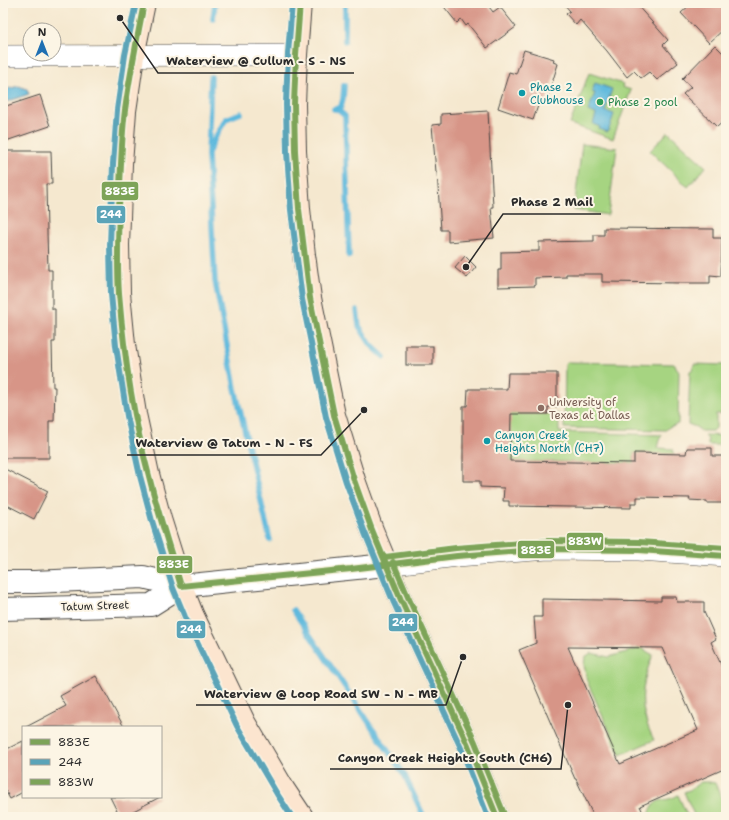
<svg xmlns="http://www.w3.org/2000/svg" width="729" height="820" font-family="'Shantell Sans',sans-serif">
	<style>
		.green { fill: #a6d481; stroke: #688056 }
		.water { fill: #5fb9dd; stroke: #457284 }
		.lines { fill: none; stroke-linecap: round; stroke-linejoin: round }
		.stream { stroke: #5fb9dd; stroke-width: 5.5 }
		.building { fill: #d79587; fill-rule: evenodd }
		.minor-casing { stroke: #494744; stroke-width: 22 }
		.tertiary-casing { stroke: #494744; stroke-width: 24 }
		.secondary-casing { stroke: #494744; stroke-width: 24 }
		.minor { stroke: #fff; stroke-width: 21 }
		.tertiary { stroke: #fff; stroke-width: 22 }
		.secondary { stroke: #fce5cf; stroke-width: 22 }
		.bus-1-casing { stroke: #fcf5e5; stroke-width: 9 }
		.bus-2-casing { stroke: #fcf5e5; stroke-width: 9 }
		.bus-3-casing { stroke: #fcf5e5; stroke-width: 9 }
		.bus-1 { stroke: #7da458; stroke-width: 6 }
		.bus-2 { stroke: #5ba4b8; stroke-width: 6 }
		.bus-3 { stroke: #7da458; stroke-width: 6 }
		.culture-dot { fill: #0f9aa8; stroke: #fcf5e5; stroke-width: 1.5 }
		.leisure-dot { fill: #2e9e5b; stroke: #fcf5e5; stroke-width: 1.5 }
		.education-dot { fill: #8d6e63; stroke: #fcf5e5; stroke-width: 1.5 }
		.labels { text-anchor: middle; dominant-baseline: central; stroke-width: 4; stroke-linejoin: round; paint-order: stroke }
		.culture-label { font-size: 11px; fill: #0d838f; stroke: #fcf5e5; text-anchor: start }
		.leisure-label { font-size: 11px; fill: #27864d; stroke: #fcf5e5; text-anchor: start }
		.education-label { font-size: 11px; fill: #785e54; stroke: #fcf5e5; text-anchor: start }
		.street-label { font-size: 11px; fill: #2b2b2b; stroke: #fcf5e5 }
		.leader { fill: none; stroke: #2b2b2b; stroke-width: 1.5 }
		.callout-dot { fill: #2b2b2b; stroke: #fcf5e5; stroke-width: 1.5 }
		.callout-label { font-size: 12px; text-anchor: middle; font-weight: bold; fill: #2b2b2b; stroke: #fcf5e5; stroke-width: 4; stroke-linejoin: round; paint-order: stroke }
		.line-badge { stroke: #fcf5e5; stroke-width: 1.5 }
		.badge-label { font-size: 11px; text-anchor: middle; font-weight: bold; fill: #fff }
	</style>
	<rect width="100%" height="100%" fill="#fcf5e5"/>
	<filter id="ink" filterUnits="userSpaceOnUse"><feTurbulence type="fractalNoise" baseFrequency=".025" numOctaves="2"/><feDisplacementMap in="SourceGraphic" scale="8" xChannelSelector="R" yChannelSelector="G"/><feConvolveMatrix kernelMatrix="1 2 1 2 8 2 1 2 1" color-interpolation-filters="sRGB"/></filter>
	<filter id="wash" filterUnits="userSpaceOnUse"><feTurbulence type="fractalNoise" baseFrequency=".012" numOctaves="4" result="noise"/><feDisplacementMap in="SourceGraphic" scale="16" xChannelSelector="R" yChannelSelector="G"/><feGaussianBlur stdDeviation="0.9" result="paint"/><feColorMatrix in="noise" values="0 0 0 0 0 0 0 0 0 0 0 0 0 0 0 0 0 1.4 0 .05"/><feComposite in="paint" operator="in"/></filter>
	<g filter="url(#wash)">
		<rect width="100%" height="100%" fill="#f5e8cf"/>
		<g class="green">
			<polygon points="589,73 623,84 622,87 631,90 613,139 570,124"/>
			<polygon points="668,132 706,167 688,187 650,151"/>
			<polygon points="582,144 617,148 608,215 574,210"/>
			<polygon points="567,362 675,364 676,367 679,371 678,424 669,427 666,430 564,428 565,365"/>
			<polygon points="694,364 726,365 726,414 716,414 716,428 713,431 701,431 696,427 688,424 690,371 693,369"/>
			<polygon points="507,414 559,414 559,432 662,435 659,440 657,448 673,449 674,454 634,453 634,463 510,461 511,434"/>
			<polygon points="705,435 726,436 726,456 723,456 723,445 708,445 708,440"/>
			<path d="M641,648L653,655C640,686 638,709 654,740L620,755L587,681L584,665L585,657L591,653L609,657Z"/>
			<polygon points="701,782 709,782 715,783 726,808 726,817 695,817 684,792 692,789 695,786"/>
			<path d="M678,795L688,817H649C653,794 665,804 678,795Z"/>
		</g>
		<g class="water">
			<polygon points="595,83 612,89 605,111 614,114 608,132 599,129 600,127 593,124 596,114 588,111 595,93 592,92"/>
			<polygon points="19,86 27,89 29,94 3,103 3,90"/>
		</g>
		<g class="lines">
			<g class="stream">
				<polyline points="345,3 345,41"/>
				<polyline points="213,19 215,3"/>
				<polyline points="211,77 208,155 215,281 235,388 270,540"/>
				<polyline points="334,109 337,109 345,116 349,256"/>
				<polyline points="337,109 341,107 343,99 344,85"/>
				<polyline points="209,151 216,136 226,119 241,113"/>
				<polyline points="357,310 359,326 371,345 384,357"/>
				<polyline points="293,610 405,776 424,817"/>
			</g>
		</g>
		<g id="blocks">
			<g class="building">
				<polygon points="441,3 486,3 493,12 500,7 516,27 487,48 468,24 466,26 461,19 457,23"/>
				<polygon points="563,3 635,3 668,40 663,45 678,63 657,80 649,72 641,78 634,71 627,77 607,51 580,20 576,25 566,14 570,11"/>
				<polygon points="692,3 726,3 726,27 709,43 681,13"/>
				<polygon points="715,45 726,56 726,119 717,127 683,94 691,87 682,79"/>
				<polygon points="524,50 554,59 553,62 558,64 546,102 540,100 533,120 498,108 509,72 516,74"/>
				<polygon points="40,95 50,126 3,142 3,107"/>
				<polygon points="488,111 493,207 491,207 494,238 448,242 448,230 441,230 437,172 436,172 432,125 441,124 441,114"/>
				<polygon points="3,151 51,151 52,184 46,184 47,232 48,270 52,270 52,309 55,309 55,342 52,342 53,387 55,387 54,421 49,421 49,458 3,458"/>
				<polygon points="604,228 713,229 713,238 722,238 721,276 710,275 710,283 684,283 602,282 602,274 566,274 566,277 535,278 535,286 498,287 498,270 501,270 501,252 539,251 539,242 594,241 594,235 604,235"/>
				<polygon points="465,256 476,267 467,278 455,268"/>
				<rect x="406" y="346" width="27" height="19"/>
				<polygon points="508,373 557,373 557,407 548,407 548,414 511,414 510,461 634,463 634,453 686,454 687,448 712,448 712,456 726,456 726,503 707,503 707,501 689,500 690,498 637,497 637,503 631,503 631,508 509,506 509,501 503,501 504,488 480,487 480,481 463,481 463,406 467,406 468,389 507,389"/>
				<polygon points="3,468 48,491 34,519 3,503"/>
				<path d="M661,597H676L677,602H704V612L716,639L711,642L726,676V768L640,806L645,817H594L576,779H575L519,650L536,643L534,617H542V599L661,601ZM568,647L662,648L698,730L620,764Z"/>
				<polygon points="96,676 124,727 26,727 66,706 60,696"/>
				<polygon points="23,741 23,792 10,799 3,786 3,751"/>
				<polygon points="110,797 160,797 122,817 120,817"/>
			</g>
		</g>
	</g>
	<g filter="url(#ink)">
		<use href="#blocks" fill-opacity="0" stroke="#494744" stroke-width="1"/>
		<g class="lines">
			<g class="minor-casing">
				<g id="minor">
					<polyline points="3,56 296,55"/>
					<polyline points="386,565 457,556 548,549 639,550 726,556"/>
				</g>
			</g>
			<g class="tertiary-casing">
				<g id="tertiary">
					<polyline points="3,582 34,582 143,577 181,586 386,565"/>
					<polyline points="3,609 151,605 181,586"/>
				</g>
			</g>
			<g class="secondary-casing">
				<g id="secondary">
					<polyline points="144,3 133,56 125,111 121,164 118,245 119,293 124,345 135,414 148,474 160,519 181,586 192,614 244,722 284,790 302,817"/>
					<polyline points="300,3 296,55 294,104 295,151 299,209 304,255 310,298 334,415 354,480 372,530 401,600 468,745 497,817"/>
				</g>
			</g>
			<use href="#minor" class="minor"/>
			<use href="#tertiary" class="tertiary"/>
			<use href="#secondary" class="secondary"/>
			<g class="bus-1-casing">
				<g id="bus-1">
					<path d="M144,3C137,39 130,74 125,110C121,142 121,174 119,207C118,236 117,265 119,294C124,355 133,417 149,476C158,513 170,549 181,586L351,569L457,556L548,549L639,550L726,556"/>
					<polyline points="300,3 296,55 294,104 295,151 299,209 310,298 334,415 354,480 372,530 401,600 468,745 497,817"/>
				</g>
			</g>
			<g class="bus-2-casing">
				<g id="bus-2">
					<polyline points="136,3 125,55 117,110 113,164 110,245 111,294 116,346 127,416 140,476 152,521 173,588 185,617 237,726 277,794 292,817"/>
					<polyline points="292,3 288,54 286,104 287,152 291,210 302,299 326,417 346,482 365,533 394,603 461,748 488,817"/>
				</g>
			</g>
			<g class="bus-3-casing">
				<g id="bus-3">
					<polyline points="385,557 456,548 548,541 639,542 726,548"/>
					<polyline points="393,562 408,597 475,742 504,814"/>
				</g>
			</g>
			<use href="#bus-1" class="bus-1"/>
			<use href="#bus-2" class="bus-2"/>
			<use href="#bus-3" class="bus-3"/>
		</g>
	</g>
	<g class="culture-dot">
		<circle cx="522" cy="93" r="4"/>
		<circle cx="487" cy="441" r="4"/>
	</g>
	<circle class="leisure-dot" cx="600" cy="102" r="4"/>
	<circle class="education-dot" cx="541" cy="408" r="4"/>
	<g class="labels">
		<g class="culture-label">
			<text x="530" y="87">Phase 2<tspan x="530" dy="13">Clubhouse</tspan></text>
			<text x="495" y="435">Canyon Creek<tspan x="495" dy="13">Heights North (CH7)</tspan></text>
		</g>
		<g class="leisure-label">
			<text x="608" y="102">Phase 2 pool</text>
		</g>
		<g class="education-label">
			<text x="549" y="402">University of<tspan x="549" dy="13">Texas at Dallas</tspan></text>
		</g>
		<g class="street-label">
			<text transform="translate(95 606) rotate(-2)">Tatum Street</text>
		</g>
	</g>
	<path class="leader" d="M120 18L158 73H354M466 267L503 214H601M364 410L321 455H127M463 657L446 705H196M568 705L561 769H330"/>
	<g class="callout-dot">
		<circle cx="120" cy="18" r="4"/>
		<circle cx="466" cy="267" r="4"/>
		<circle cx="364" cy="410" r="4"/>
		<circle cx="463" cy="657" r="4"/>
		<circle cx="568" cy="705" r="4"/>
	</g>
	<g class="callout-label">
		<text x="256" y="65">Waterview @ Cullum - S - NS</text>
		<text x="552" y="206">Phase 2 Mail</text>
		<text x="224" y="447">Waterview @ Tatum - N - FS</text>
		<text x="321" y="698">Waterview @ Loop Road SW - N - MB</text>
		<text x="445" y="762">Canyon Creek Heights South (CH6)</text>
	</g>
	<g class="line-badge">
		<rect x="101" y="181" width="38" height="20" rx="4" fill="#7da458"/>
		<rect x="96" y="205" width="30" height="19" rx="4" fill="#5ba4b8"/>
		<rect x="566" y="532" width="38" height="19" rx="4" fill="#7da458"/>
		<rect x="517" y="540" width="38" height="19" rx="4" fill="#7da458"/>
		<rect x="156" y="555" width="37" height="19" rx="4" fill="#7da458"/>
		<rect x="388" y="613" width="30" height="19" rx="4" fill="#5ba4b8"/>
		<rect x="176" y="620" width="30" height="19" rx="4" fill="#5ba4b8"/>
	</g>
	<g class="badge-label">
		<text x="120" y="195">883E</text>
		<text x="111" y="218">244</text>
		<text x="585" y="545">883W</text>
		<text x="536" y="554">883E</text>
		<text x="174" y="568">883E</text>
		<text x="403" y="626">244</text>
		<text x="191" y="633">244</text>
	</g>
	<rect width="729" height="820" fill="none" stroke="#fcf5e5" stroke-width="16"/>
	<rect x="22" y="726" width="140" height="72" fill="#fcf5e5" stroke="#a8a49b"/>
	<rect x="30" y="739" width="20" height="6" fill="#7da458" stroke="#a8a49b"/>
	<text x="58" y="746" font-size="12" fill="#2b2b2b">883E</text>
	<rect x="30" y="759" width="20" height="6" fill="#5ba4b8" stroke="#a8a49b"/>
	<text x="58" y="766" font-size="12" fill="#2b2b2b">244</text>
	<rect x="30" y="779" width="20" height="6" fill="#7da458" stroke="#a8a49b"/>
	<text x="58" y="786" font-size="12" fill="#2b2b2b">883W</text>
	<g transform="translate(42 42)"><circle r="19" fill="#fcf5e5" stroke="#a8a49b"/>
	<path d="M0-3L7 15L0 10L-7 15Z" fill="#1f6fb2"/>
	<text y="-6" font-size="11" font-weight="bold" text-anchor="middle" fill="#2b2b2b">N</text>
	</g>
</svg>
